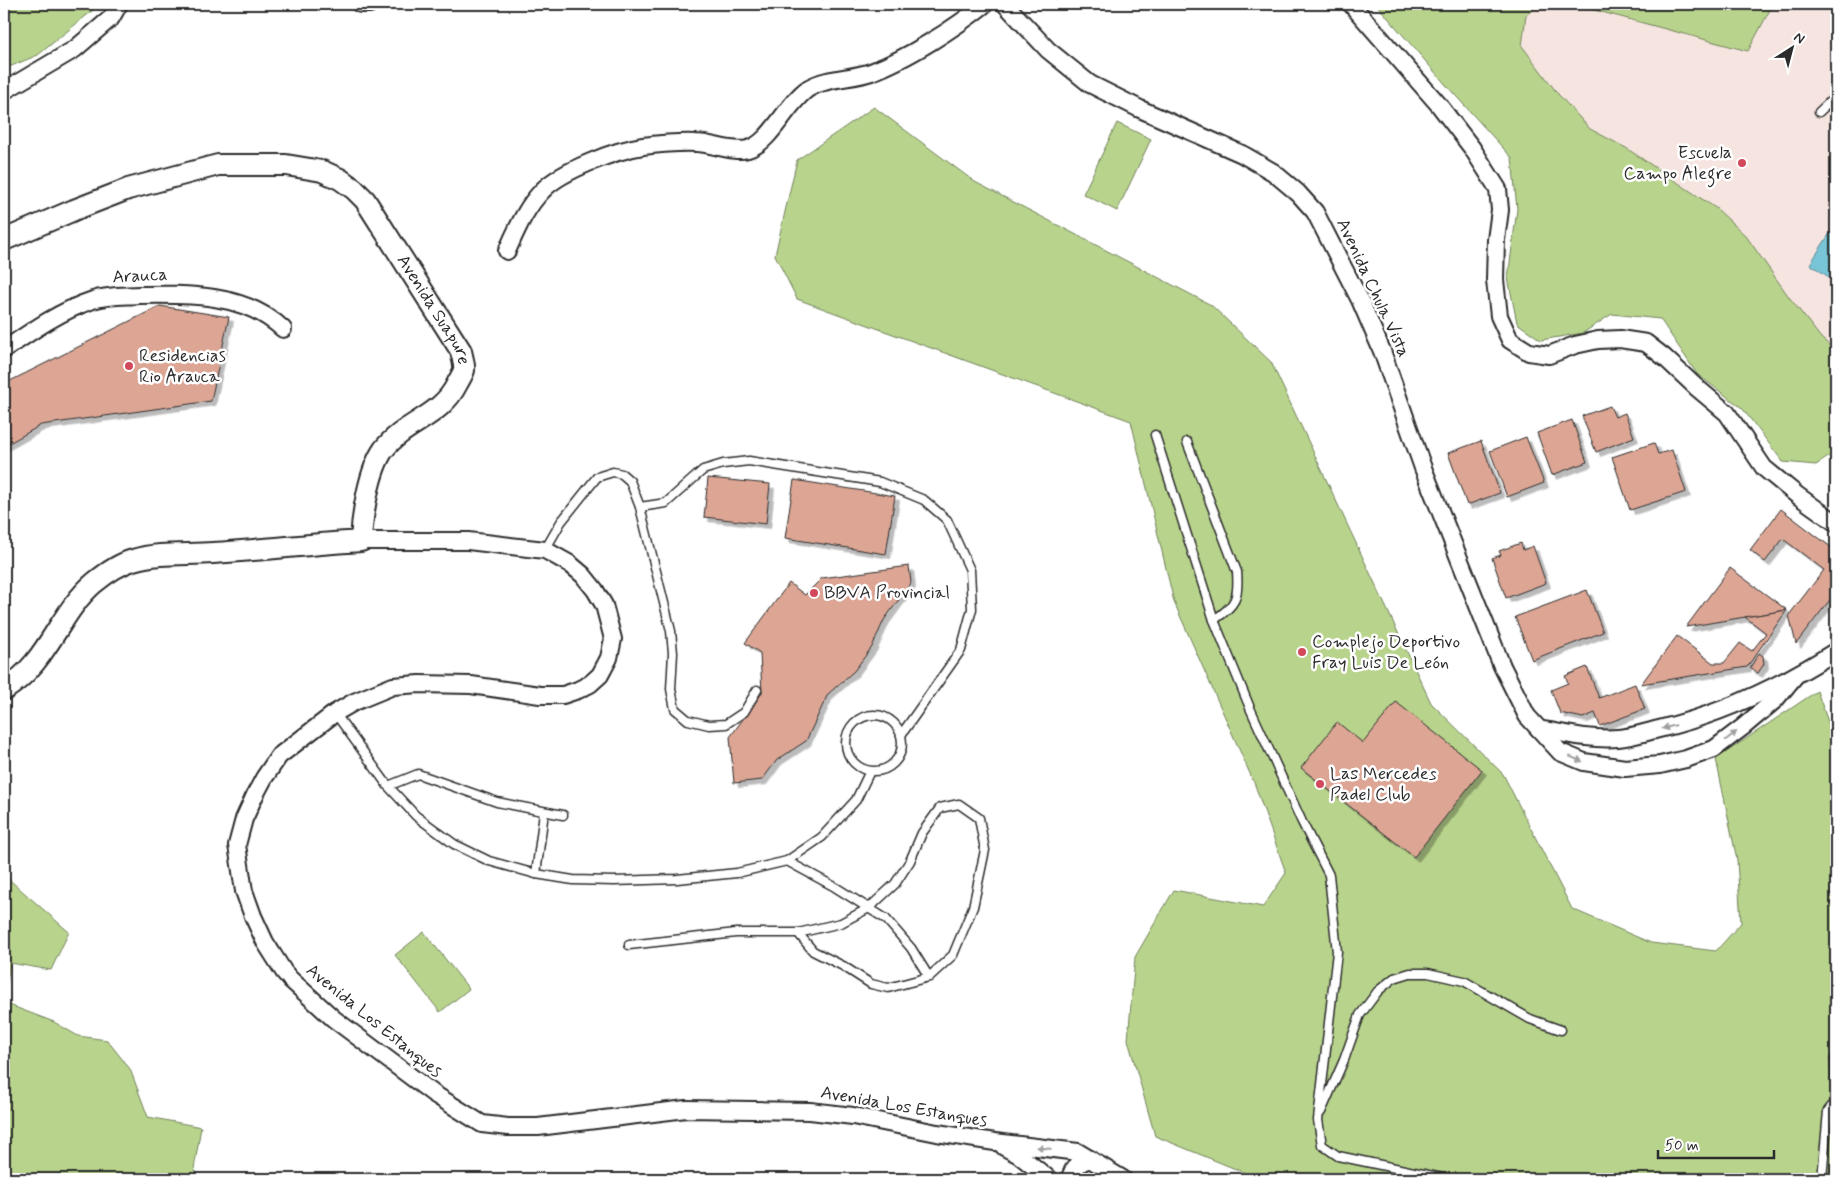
<svg xmlns="http://www.w3.org/2000/svg" width="1840" height="1183" font-family="Mynerve,sans-serif">
	<style>
		.built { fill: #f5e4df }
		.green { fill: #b8d48c; stroke: #72805c }
		.water { fill: #79c5d8; stroke: #5a8793 }
		.building { fill: #dda694; stroke: #2b2b2b; filter: url(#shadow) }
		.lines { fill: none; stroke-linecap: round; stroke-linejoin: round }
		.service-casing { stroke: #2b2b2b; stroke-width: 11 }
		.minor-casing { stroke: #2b2b2b; stroke-width: 20 }
		.tertiary-casing { stroke: #2b2b2b; stroke-width: 24 }
		.service { stroke: #fff; stroke-width: 8 }
		.minor { stroke: #fff; stroke-width: 16 }
		.tertiary { stroke: #fff; stroke-width: 20 }
		.oneway { fill: #a0a0a0 }
		.poi-dot { fill: #d1495b; stroke: #fff; stroke-width: 2 }
		.labels { text-anchor: middle; dominant-baseline: central; stroke-width: 5; stroke-linejoin: round; paint-order: stroke }
		.poi-label { font-size: 18px; fill: #2b2b2b; stroke: #fff; text-anchor: start }
		.street-label { font-size: 18px; fill: #2b2b2b; stroke: #fff }
	</style>
	<defs>
		<filter id="shadow"><feDropShadow dx="4.5" dy="4.5" stdDeviation="0" flood-color="#0004"/></filter>
	</defs>
	<rect width="100%" height="100%" fill="#fff"/>
	<filter id="ink" filterUnits="userSpaceOnUse"><feTurbulence type="fractalNoise" baseFrequency=".02" numOctaves="2"/><feDisplacementMap in="SourceGraphic" scale="10" xChannelSelector="R" yChannelSelector="G"/><feConvolveMatrix kernelMatrix="1 2 1 2 8 2 1 2 1" color-interpolation-filters="sRGB"/></filter>
	<g filter="url(#ink)">
		<polygon class="built" points="1540,4 1572,4 1585,7 1748,51 1773,4 1836,4 1836,351 1821,338 1789,297 1746,236 1717,209 1626,148 1590,129 1558,94 1522,46 1525,15"/>
		<g class="green">
			<polygon points="4,4 97,4 92,11 38,55 4,69"/>
			<polygon points="1376,4 1540,4 1526,15 1522,46 1558,94 1590,129 1626,148 1717,209 1746,236 1789,297 1821,338 1836,351 1836,452 1816,465 1783,462 1742,408 1697,374 1660,319 1612,314 1583,333 1541,340 1517,323 1508,278 1517,209 1512,158 1446,85"/>
			<polygon points="1572,4 1773,4 1748,51"/>
			<polygon points="874,107 975,182 1211,305 1271,362 1431,703 1503,774 1572,909 1651,943 1716,951 1741,923 1737,860 1716,759 1817,691 1836,744 1836,1179 1260,1179 1155,1136 1128,1040 1135,957 1174,890 1263,907 1286,873 1255,785 1174,602 1131,421 797,299 775,255 797,160"/>
			<polygon points="1117,123 1151,139 1117,211 1083,194"/>
			<polygon points="4,875 69,932 51,970 10,963 4,1001"/>
			<polygon points="424,932 469,989 440,1012 395,955"/>
			<polygon points="4,1003 54,1022 78,1036 107,1040 130,1069 148,1117 201,1127 194,1169 201,1179 4,1179"/>
		</g>
		<polygon class="water" points="1836,224 1836,282 1810,264"/>
		<g class="building">
			<polygon points="160,306 229,317 211,401 41,425 4,446 4,384"/>
			<polygon points="1610,406 1615,417 1625,413 1634,437 1596,452 1582,416"/>
			<polygon points="1572,420 1587,462 1552,475 1537,433"/>
			<polygon points="1526,437 1544,483 1507,497 1490,451"/>
			<polygon points="1481,441 1500,493 1467,505 1448,453"/>
			<polygon points="1654,443 1658,454 1672,450 1686,492 1630,510 1612,457"/>
			<polygon points="708,478 770,484 766,524 704,517"/>
			<polygon points="794,480 895,496 886,554 785,538"/>
			<polygon points="1781,509 1836,551 1836,592 1796,644 1789,615 1824,570 1783,539 1765,562 1750,550"/>
			<polygon points="1521,543 1523,550 1533,546 1546,583 1506,598 1492,558 1501,555 1499,551"/>
			<polygon points="909,566 911,583 884,620 872,647 854,671 828,694 806,741 777,760 762,780 734,783 730,737 762,693 760,653 745,643 789,583 805,595 822,578"/>
			<polygon points="1730,568 1787,610 1686,627"/>
			<polygon points="1587,590 1603,632 1532,660 1515,617"/>
			<polygon points="1787,610 1747,667 1641,684 1677,636 1713,663 1724,663 1740,643 1752,651 1766,633 1745,617"/>
			<polygon points="1759,653 1763,656 1764,664 1758,673 1750,668"/>
			<polygon points="1587,667 1599,698 1635,684 1645,709 1600,726 1595,713 1583,718 1560,713 1551,690 1568,683 1565,676"/>
			<polygon points="1396,702 1482,770 1414,857 1301,768 1337,722 1363,743"/>
		</g>
		<g class="lines">
			<g class="service-casing">
				<g id="service">
					<polyline points="1819,112 1836,96"/>
					<polyline points="1155,435 1214,620 1250,708 1302,822 1329,875 1337,952 1318,1120 1322,1145 1338,1156 1447,1179"/>
					<path d="M1187,442L1237,572C1239,598 1236,605 1214,620"/>
					<polyline points="640,507 666,503 703,470 723,464 749,461 880,482 924,500 947,520 970,570 972,609 961,650 901,735"/>
					<polyline points="545,550 561,522 597,477 613,472 622,474 630,481 640,507 671,631 673,653 671,689 675,709 688,720 709,725 726,724 744,712 757,690"/>
					<polyline points="335,713 388,786 416,816 454,844 489,861 536,874 573,880 614,881 677,879 737,873 787,861 822,837 856,800 870,771"/>
					<circle cx="874" cy="743" r="28"/>
					<polyline points="388,786 418,774 497,802 563,815"/>
					<polyline points="536,874 544,812"/>
					<polyline points="798,933 813,951 843,966 871,984 888,988 929,977"/>
					<polyline points="629,945 736,933 798,933 841,923 869,908 895,884 910,861 922,833 940,808 959,804 979,818 985,850 973,907 953,955 929,977 911,948 886,919 835,887 787,861"/>
					<polyline points="1835,1059 1836,1079"/>
					<polyline points="1321,1112 1344,1060 1360,1015 1378,991 1394,978 1410,973 1428,973 1464,981 1530,1019 1561,1030"/>
					<polyline points="1822,1179 1828,1111 1832,1106 1836,1105"/>
				</g>
			</g>
			<g class="minor-casing">
				<g id="minor">
					<polyline points="360,4 370,4"/>
					<polyline points="1005,4 1048,50 1090,84 1140,109 1242,154 1273,172 1298,193 1315,212 1360,300 1382,351 1423,468 1502,666 1527,716 1560,752 1584,762 1625,768 1660,765 1686,759 1714,749 1743,727 1775,700 1795,676"/>
					<polyline points="1351,4 1439,105 1472,148 1498,189 1500,210 1496,240 1495,280 1499,316 1510,340 1529,352 1549,355 1575,345 1598,340 1620,339 1646,343 1664,357 1696,387 1727,413 1764,468 1797,495 1836,523"/>
					<polyline points="4,91 75,49 111,18 119,4"/>
					<path d="M507,251C517,229 526,207 543,190C561,171 616,150 643,146C660,144 678,142 696,143C711,143 732,153 748,149C771,143 787,102 809,88C828,77 852,79 871,72C907,59 955,28 985,4"/>
					<path d="M4,350C33,330 60,311 93,300C108,295 124,296 139,295C188,294 245,293 283,329"/>
					<polyline points="361,541 468,541 545,550 570,564 583,575 595,590 604,605 613,639 609,658 600,675 590,684 578,690 563,695 540,695 471,685 419,684 393,686 354,702 335,713 279,756 264,778 255,795 244,819 237,845 244,891 253,916 265,942 284,972 291,980 334,1019 434,1094 482,1124 508,1127 538,1127 686,1109 810,1111 853,1116 937,1133 995,1142 1078,1152 1123,1179"/>
					<path d="M1539,729C1566,734 1591,740 1618,738C1632,737 1646,732 1659,729C1723,714 1781,686 1836,651"/>
					<polyline points="1004,1147 1019,1155 1049,1179"/>
					<path d="M1070,1179C1072,1168 1079,1162 1090,1159"/>
				</g>
			</g>
			<g class="tertiary-casing">
				<g id="tertiary">
					<path id="s1" d="M4,240L74,210L128,189L218,165H286L322,171L340,179L354,189L365,200L461,351C462,357 465,365 464,370C463,374 459,380 457,384C441,417 405,422 384,449C369,470 362,516 361,541C312,544 262,550 213,553C186,555 159,552 133,560C119,564 105,574 94,583C58,614 48,663 4,690"/>
				</g>
			</g>
			<use href="#service" class="service"/>
			<use href="#minor" class="minor"/>
			<use href="#tertiary" class="tertiary"/>
		</g>
		<defs><path id="oneway-solid" d="M-6-.8H1V-3.2L6.5 0L1 3.2V.8H-6Z" transform="scale(1.25)"/></defs>
		<g class="oneway">
			<use href="#oneway-solid" transform="translate(1669 727) rotate(165)"/>
			<use href="#oneway-solid" transform="translate(1731 736) rotate(-37)"/>
			<use href="#oneway-solid" transform="translate(1576 759) rotate(22)"/>
			<use href="#oneway-solid" transform="translate(1044 1148) rotate(-173)"/>
		</g>
	</g>
	<g class="poi-dot">
		<circle cx="1742" cy="163" r="5"/>
		<circle cx="129" cy="366" r="5"/>
		<circle cx="814" cy="593" r="5"/>
		<circle cx="1302" cy="652" r="5"/>
		<circle cx="1320" cy="784" r="5"/>
	</g>
	<g class="labels">
		<g class="poi-label">
			<text x="1732" y="153" text-anchor="end">Escuela<tspan x="1732" dy="21">Campo Alegre</tspan></text>
			<text x="139" y="356">Residencias<tspan x="139" dy="21">Rio Arauca</tspan></text>
			<text x="824" y="593">BBVA Provincial</text>
			<text x="1312" y="642">Complejo Deportivo<tspan x="1312" dy="21">Fray Luis De León</tspan></text>
			<text x="1330" y="774">Las Mercedes<tspan x="1330" dy="21">Padel Club</tspan></text>
		</g>
		<g class="street-label">
			<text transform="translate(140 276) rotate(-3)">Arauca</text>
			<text transform="translate(1373 288) rotate(65)">Avenida Chula Vista</text>
			<text stroke="none"><textPath href="#s1" startOffset="514">Avenida Suapure</textPath></text>
			<text transform="translate(374 1021) rotate(39)">Avenida Los Estanques</text>
			<text transform="translate(904 1107) rotate(10)">Avenida Los Estanques</text>
		</g>
	</g>
	<rect width="1840" height="1183" fill="none" stroke="#fff" stroke-width="20"/>
	<rect x="10" y="10" width="1820" height="1163" fill="none" stroke="#2b2b2b" stroke-width="2" filter="url(#ink)"/>
	<g transform="translate(1792 48) rotate(36)" stroke="#ffffff" stroke-width="4" paint-order="stroke">
	<path d="M0-4L9 19L0 12L-9 19Z" fill="#2b2b2b"/>
	<text y="-8" font-size="14" font-weight="bold" text-anchor="middle" fill="#2b2b2b">N</text>
	</g>
	<path d="M1658 1150v8h116v-8" fill="none" stroke="#2b2b2b" stroke-width="2.5"/>
	<text x="1665" y="1150" font-size="15" fill="#2b2b2b" stroke="#ffffff" stroke-width="4" paint-order="stroke">50 m</text>
</svg>
